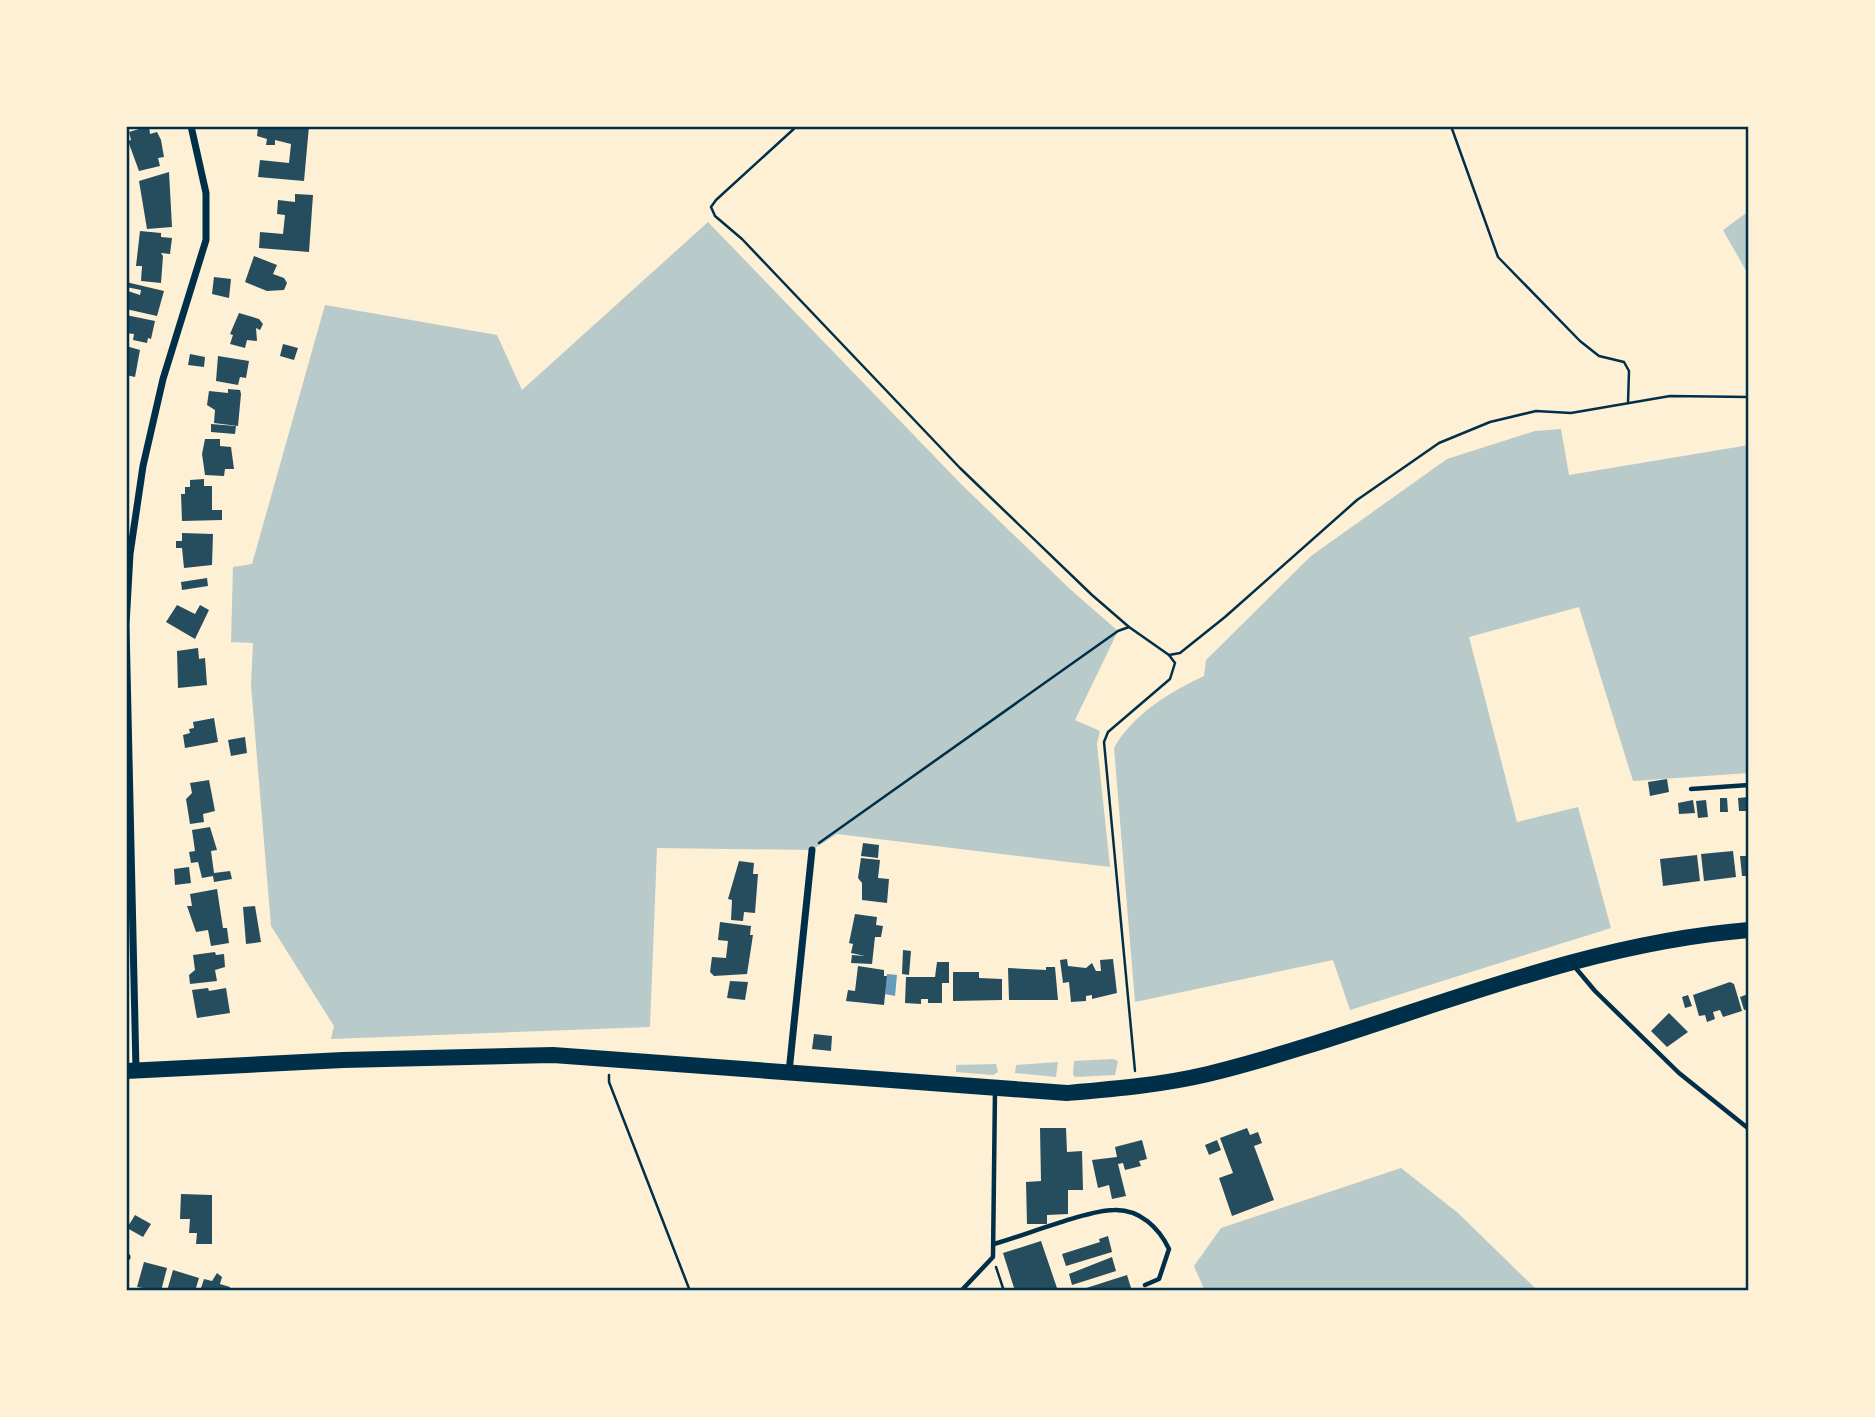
<svg xmlns="http://www.w3.org/2000/svg" width="1875" height="1417" font-family="'PT Sans',sans-serif">
	<style>
		.green { fill: #b9caca }
		.water { fill: #669bbc }
		.building { fill: #264d5e }
		.lines { fill: none; stroke-linecap: round; stroke-linejoin: round }
		.path { stroke: #003049; stroke-width: 2.5 }
		.service { stroke: #003049; stroke-width: 4.5 }
		.minor { stroke: #003049; stroke-width: 7 }
		.trunk { stroke: #003049; stroke-width: 16 }
		.neatline { fill: none; stroke: #003049; stroke-width: 2.5 }
	</style>
	<rect width="100%" height="100%" fill="#fdf0d5"/>
	<g class="green">
		<polygon points="1749,211 1749,276 1723,230"/>
		<polygon points="708,222 962,485 1070,589 1118,631 1075,720 1100,731 1097,744 1110,867 837,834 812,850 657,848 650,1027 331,1039 334,1026 271,926 251,685 253,643 231,642 233,567 252,564 325,305 497,335 522,390"/>
		<path d="M1561,429L1569,475L1749,445V773L1633,781L1579,607L1469,637L1517,822L1578,807L1611,928L1350,1010L1333,960L1135,1002L1114,748C1132,715 1171,691 1204,676L1206,660L1311,556L1447,459L1535,431Z"/>
		<polygon points="1113,1059 1118,1061 1115,1075 1075,1077 1073,1074 1074,1061"/>
		<polygon points="1058,1062 1056,1077 1015,1073 1016,1065"/>
		<polygon points="996,1064 998,1072 993,1075 956,1072 956,1065"/>
		<polygon points="1401,1168 1458,1213 1538,1291 1205,1291 1194,1266 1221,1228"/>
	</g>
	<polygon class="water" points="887,974 897,975 895,996 885,994"/>
	<g class="building">
		<polygon points="149,126 150,134 157,132 161,140 164,157 158,158 160,166 139,171 128,141 131,140 129,132"/>
		<polygon points="309,126 304,181 258,177 260,160 289,163 291,144 275,140 275,145 266,145 267,139 257,136 258,127"/>
		<polygon points="169,172 172,227 147,229 139,181"/>
		<polygon points="295,194 313,195 309,252 259,248 260,232 283,234 285,215 277,214 278,200 295,202"/>
		<polygon points="140,231 161,233 161,237 172,238 170,254 161,253 163,256 161,283 141,281 142,266 136,266"/>
		<polygon points="254,256 277,265 273,274 284,278 287,283 284,290 267,291 245,282"/>
		<polygon points="214,277 231,279 229,298 212,294"/>
		<polygon points="126,282 164,291 157,316 126,309 128,291 140,295 141,290 126,287"/>
		<polygon points="239,313 259,319 263,324 260,330 256,328 257,341 247,340 245,348 230,344 233,335 230,334"/>
		<polygon points="126,315 155,321 151,339 148,338 147,343 133,340 134,334 126,333"/>
		<polygon points="283,344 298,348 294,360 280,356"/>
		<polygon points="126,346 140,350 135,377 126,375"/>
		<polygon points="190,354 205,357 204,367 188,365"/>
		<polygon points="218,356 249,361 246,378 240,377 238,385 216,381"/>
		<polygon points="228,389 240,390 241,394 238,426 214,423 215,410 207,405 209,391 228,393"/>
		<polygon points="211,424 236,426 235,434 211,432"/>
		<polygon points="205,439 220,439 220,446 231,447 234,469 225,469 224,476 205,475 202,454"/>
		<polygon points="204,479 204,486 212,486 212,510 222,510 222,520 182,521 181,494 185,494 185,487 190,487 190,480"/>
		<polygon points="182,533 213,534 212,565 184,568 182,548 176,548 176,541 182,541"/>
		<polygon points="207,578 208,586 182,590 181,582"/>
		<polygon points="177,605 195,614 200,605 209,610 195,639 166,622"/>
		<polygon points="198,648 199,659 205,658 207,685 178,688 177,651"/>
		<polygon points="214,718 218,742 185,748 183,735 190,733 189,729 194,728 193,722"/>
		<polygon points="245,737 247,753 231,756 228,740"/>
		<polygon points="1667,779 1669,792 1650,796 1648,782"/>
		<polygon points="209,780 215,811 203,814 204,822 190,824 186,799 192,793 190,783"/>
		<polygon points="1749,797 1749,811 1739,811 1738,798"/>
		<polygon points="1720,798 1727,798 1728,812 1720,812"/>
		<polygon points="1693,800 1695,813 1679,814 1678,803"/>
		<polygon points="1706,800 1708,817 1698,818 1696,801"/>
		<polygon points="210,827 217,850 211,851 214,873 230,871 232,879 214,882 213,876 202,878 198,862 191,863 189,852 195,851 192,830"/>
		<polygon points="863,843 879,845 878,858 861,856"/>
		<polygon points="1733,851 1736,877 1704,881 1701,854"/>
		<polygon points="1697,855 1700,881 1663,886 1660,859"/>
		<polygon points="1740,856 1749,856 1749,876 1742,876"/>
		<polygon points="861,858 880,860 878,878 889,879 887,903 862,900 862,883 858,878"/>
		<polygon points="739,861 754,863 753,874 758,874 755,913 744,912 743,921 731,920 732,900 728,899"/>
		<polygon points="189,867 191,883 175,885 174,869"/>
		<polygon points="217,889 223,928 227,928 229,943 211,946 208,930 196,932 187,906 192,906 190,894"/>
		<polygon points="255,906 261,942 246,944 243,907"/>
		<polygon points="855,914 877,917 876,925 883,926 881,937 875,937 872,964 851,963 852,955 865,956 851,953 853,944 849,943"/>
		<polygon points="720,922 751,926 750,935 753,935 747,974 714,976 710,972 712,957 726,958 728,941 718,940"/>
		<polygon points="903,950 911,951 909,975 902,974"/>
		<polygon points="215,952 216,955 224,954 225,967 215,970 217,981 190,984 189,975 195,970 193,955"/>
		<polygon points="1067,959 1068,966 1086,968 1092,963 1096,971 1101,971 1100,960 1113,959 1117,993 1092,999 1092,995 1086,996 1086,1001 1071,1002 1069,982 1063,983 1060,960"/>
		<polygon points="937,962 949,962 949,983 942,983 942,1003 928,1003 928,999 921,999 921,1004 905,1003 906,977 935,977"/>
		<polygon points="858,966 884,970 884,976 887,976 884,1005 846,1001 848,990 855,991"/>
		<polygon points="1046,967 1055,967 1058,1000 1009,1000 1008,968 1046,970"/>
		<polygon points="953,972 979,972 979,978 1002,979 1002,1000 953,1001"/>
		<polygon points="730,981 748,982 745,1000 727,998"/>
		<polygon points="1730,982 1734,984 1742,1011 1723,1017 1720,1010 1713,1012 1715,1019 1707,1022 1705,1015 1699,1016 1693,995"/>
		<polygon points="208,988 209,991 226,988 230,1013 197,1018 192,990"/>
		<polygon points="1748,994 1749,1009 1744,1010 1740,997"/>
		<polygon points="1688,995 1692,1006 1685,1008 1682,997"/>
		<polygon points="1669,1013 1688,1032 1667,1047 1651,1031"/>
		<polygon points="814,1034 832,1036 831,1051 812,1049"/>
		<polygon points="1040,1128 1066,1128 1067,1152 1082,1151 1083,1190 1068,1190 1068,1214 1047,1215 1047,1224 1027,1224 1026,1182 1041,1181"/>
		<polygon points="1247,1128 1250,1135 1258,1132 1262,1143 1254,1146 1274,1200 1232,1216 1219,1178 1233,1173 1220,1138"/>
		<polygon points="1142,1140 1147,1159 1139,1161 1141,1166 1125,1170 1123,1163 1118,1164 1126,1196 1112,1199 1109,1185 1098,1188 1092,1160 1117,1157 1115,1147"/>
		<polygon points="1217,1140 1221,1150 1209,1155 1205,1145"/>
		<polygon points="181,1194 212,1195 212,1244 196,1244 197,1233 189,1233 190,1219 180,1219"/>
		<polygon points="135,1215 151,1224 143,1237 127,1228"/>
		<polygon points="1108,1236 1112,1252 1066,1266 1062,1254 1100,1242 1099,1239"/>
		<polygon points="1041,1241 1057,1288 1049,1291 1015,1291 1003,1253"/>
		<polygon points="1112,1257 1116,1271 1072,1285 1069,1274"/>
		<polygon points="144,1262 167,1268 161,1291 137,1287"/>
		<polygon points="173,1270 199,1278 195,1291 167,1291"/>
		<polygon points="217,1273 222,1277 220,1284 230,1287 229,1291 200,1291 204,1279 212,1281"/>
		<polygon points="1127,1275 1132,1291 1080,1291 1080,1290"/>
	</g>
	<g class="lines">
		<g class="path">
			<polyline points="797,126 716,200 711,207 715,216 742,239 960,468 1092,595 1129,627 1169,655 1175,663 1170,679 1108,732 1104,742 1135,1071"/>
			<polyline points="1451,126 1498,257 1580,341 1599,356 1624,362 1629,371 1628,403"/>
			<polyline points="1169,655 1180,653 1225,617 1357,500 1439,443 1490,422 1536,411 1571,413 1670,396 1749,397"/>
			<polyline points="819,843 1118,631 1129,627"/>
			<polyline points="609,1075 609,1082 690,1291"/>
			<polyline points="996,1267 1004,1291"/>
		</g>
		<g class="service">
			<polyline points="1691,789 1749,785"/>
			<polyline points="1574,966 1595,991 1679,1073 1749,1129"/>
			<path d="M994,1244C1023,1236 1088,1210 1114,1210C1140,1209 1159,1228 1169,1249L1159,1279L1145,1285"/>
			<polyline points="961,1291 993,1257 995,1090"/>
		</g>
		<g class="minor">
			<polyline points="136,1070 126,625 130,554 143,466 163,379 206,240 206,193 191,126"/>
			<polyline points="789,1072 812,850"/>
			<polyline points="126,1257 127,1257"/>
		</g>
		<path class="trunk" d="M126,1071L343,1060L553,1055L1067,1093C1114,1089 1162,1085 1208,1074C1389,1029 1562,945 1749,930"/>
	</g>
	<rect width="1875" height="1417" fill="none" stroke="#fdf0d5" stroke-width="256"/>
	<rect x="128" y="128" width="1619" height="1161" class="neatline"/>
</svg>
